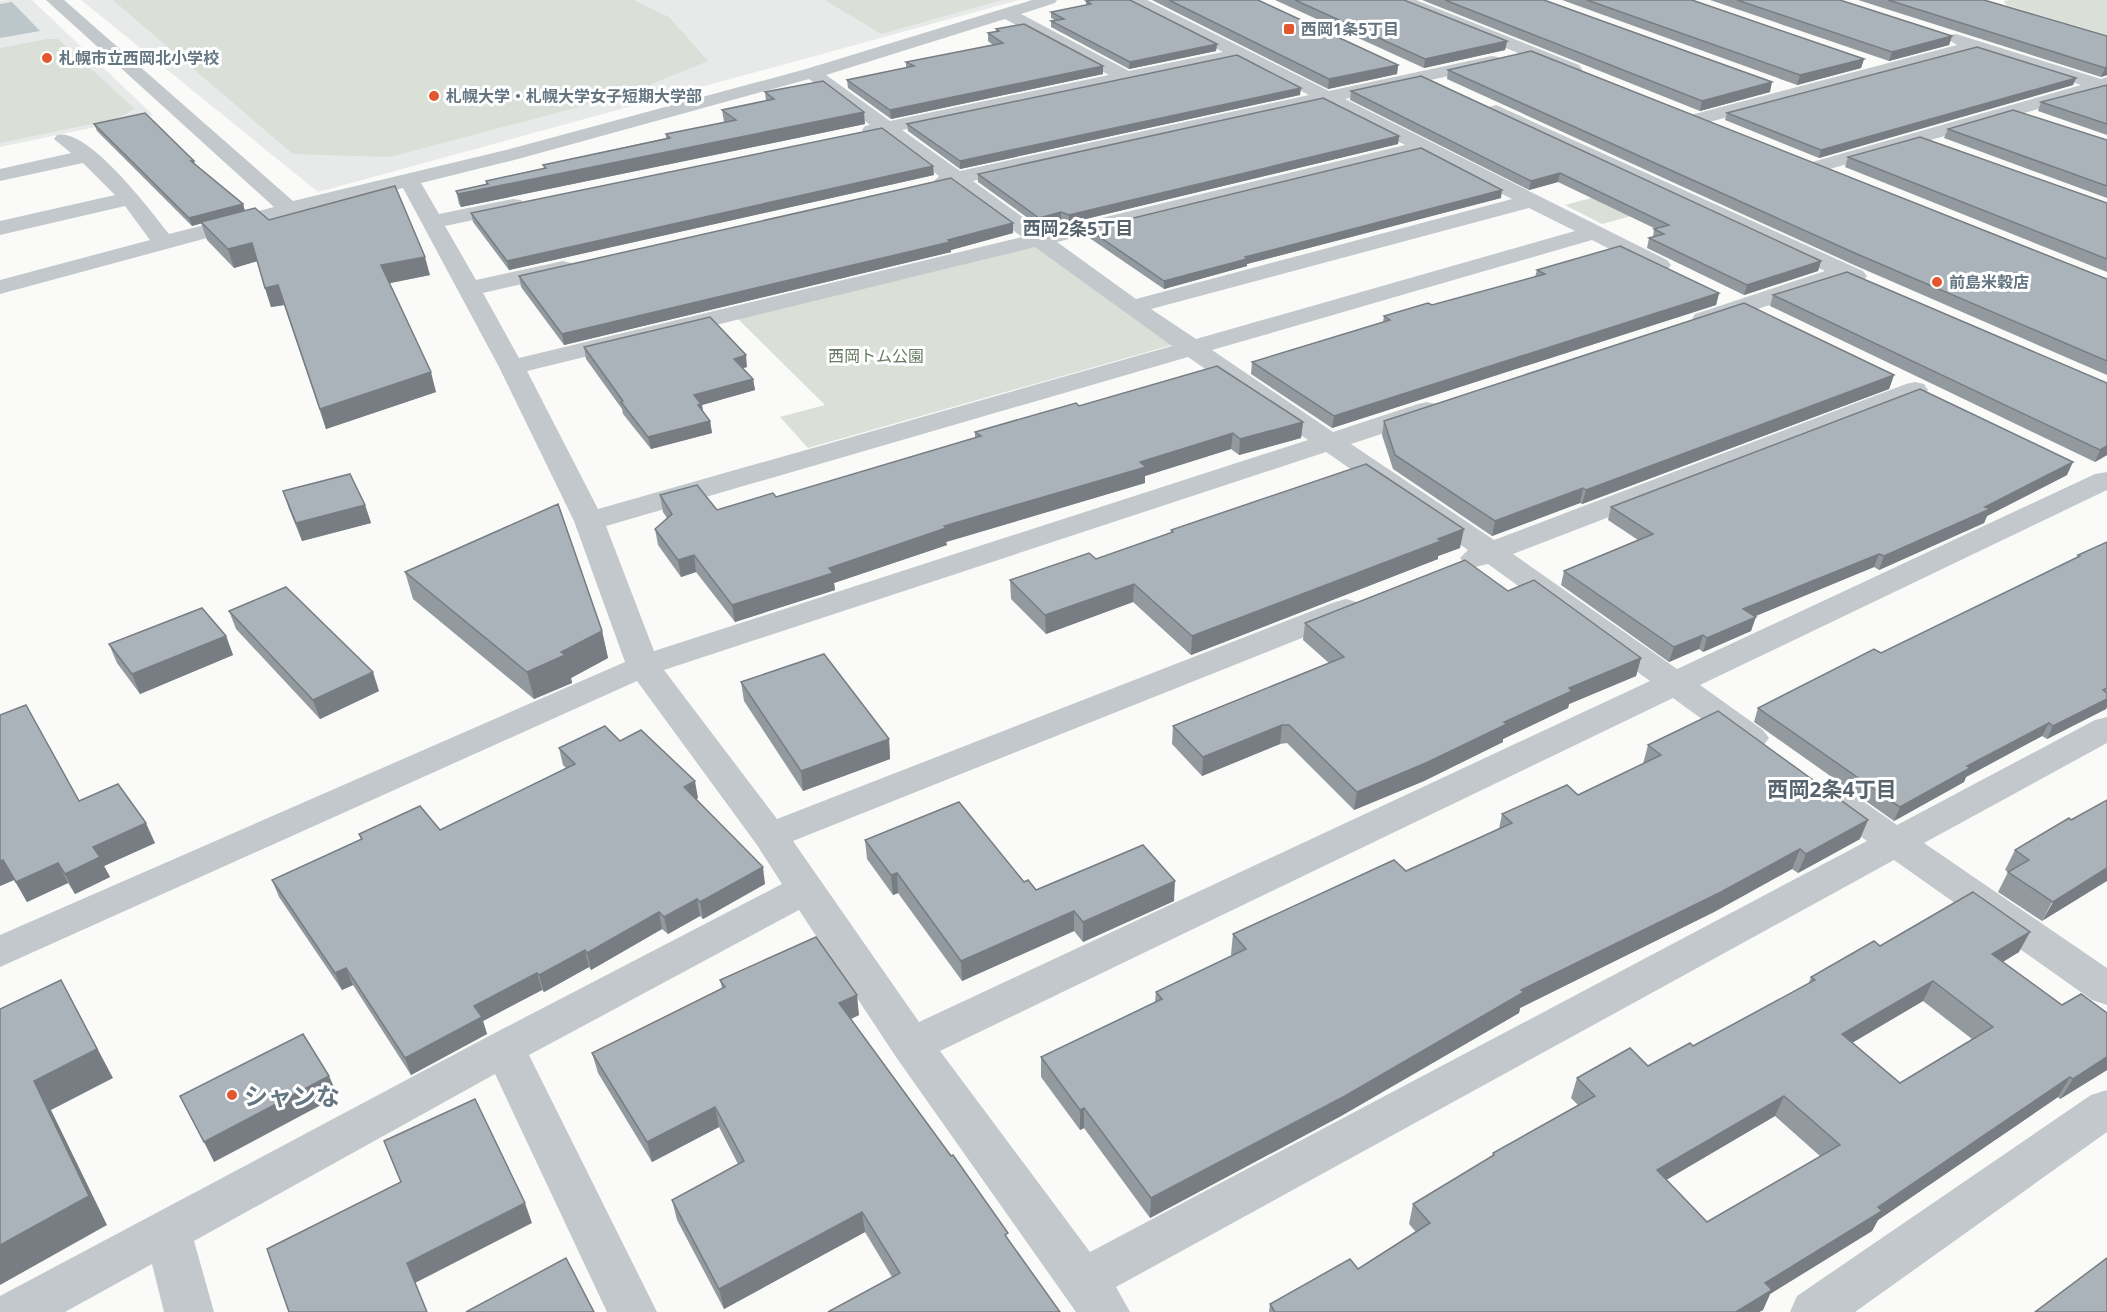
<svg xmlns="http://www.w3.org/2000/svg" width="2107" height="1312" font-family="'Open Sans','Noto Sans JP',sans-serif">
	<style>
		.built { fill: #e8e9e9 }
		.green { fill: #dadfd7 }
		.water { fill: #bbc7cb }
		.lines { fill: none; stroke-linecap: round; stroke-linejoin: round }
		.minor { fill: #c3c8cc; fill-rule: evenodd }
		.wall { fill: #929a9f; fill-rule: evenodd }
		.shaded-wall { fill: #777d82 }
		.building { fill: #aab3b9; stroke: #777d82; stroke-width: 1.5; fill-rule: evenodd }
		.poi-dot { fill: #e4572e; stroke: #fff; stroke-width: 2 }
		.labels { text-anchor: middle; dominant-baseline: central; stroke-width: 6; stroke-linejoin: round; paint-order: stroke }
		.far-poi-label { font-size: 16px; font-weight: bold; fill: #657683; stroke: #fff; text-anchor: start }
		.far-park-label { font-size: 16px; fill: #687a64; stroke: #fff }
		.far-neighbourhood-label { font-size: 18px; font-weight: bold; fill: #57646e; stroke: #fff }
		.neighbourhood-label { font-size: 21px; font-weight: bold; fill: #57646e; stroke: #fff }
		.near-poi-label { font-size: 24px; font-weight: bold; fill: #657683; stroke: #fff; text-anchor: start }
	</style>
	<rect width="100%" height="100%" fill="#fafaf8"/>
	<g class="built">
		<polygon points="8,0 32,0 153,115 0,147 0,1"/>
		<polygon points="81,0 1019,0 318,192"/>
	</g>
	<g class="green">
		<polygon points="113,0 633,0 669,17 708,61 627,94 390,157 293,154"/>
		<polygon points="825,0 1002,0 881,34"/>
		<polygon points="2009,0 2107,0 2107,35 2006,5 2004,1"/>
		<polygon points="48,39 58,39 135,109 115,119 0,143 0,48"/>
		<polygon points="1626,189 1665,207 1602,224 1565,205"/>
		<polygon points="1035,246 1172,345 808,448 780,417 825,405 737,318"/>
	</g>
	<polygon class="water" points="12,2 40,31 0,38 0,4"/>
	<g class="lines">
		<g class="minor">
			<path d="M46,0H64L293,201L506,150L806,69L1032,0H1057L1055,3L1021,14L1129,71L1223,52L1128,3L1126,0H1147L1329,91L1492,56L1498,57L1501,61L1498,65L1345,99L1667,260L1671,265L1667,270L1659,272L1651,270L1592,240L1212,350L1333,432L1418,404L1427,402L1436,404L1440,410L1436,416L1351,444L1494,540L1906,384L1915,382L1924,384L1928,390L1924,396L1513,554L1677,669L2095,474L2107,472V490L1700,685L1763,730L1769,738L1763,746L1751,749L1739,746L1673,698L940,1051L1090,1252L1867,841L1818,806L1813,797L1818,788L1831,785L1844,788L1897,825L2095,720L2107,717V743L1924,843L2107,968V1005L2092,1000L1894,860L1116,1287L1130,1312H1076L896,1057L799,910L529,1055L657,1312H607L495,1074L194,1241L214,1312H164L152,1264L65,1312H0V1296L489,1036L782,884L757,845L637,681L0,967V935L625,662L574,521L499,367L403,188L296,214L0,294V280L150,240L125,206L0,235V221L115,195L83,163L0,181V169L71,153L54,139L57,135C88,127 151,211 169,234L274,207ZM1005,19L1109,75L890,121L826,75ZM1238,59L1309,95L960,171L902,130ZM809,79L870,125L865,126L862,130L865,134L872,136L882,134L939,176L934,181L937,185L944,187L952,185L1022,237L519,358L483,293L571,273L575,268L571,263L563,261L476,280L445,226L521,210L524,205L521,200L513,199L439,214L421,183L518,159ZM1324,103L1405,145L1043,232L973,181ZM1421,153L1512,199L1136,299L1057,242ZM1529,208L1575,231L1196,339L1151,309ZM1035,247L1172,346L598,509L527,371ZM1188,357L1308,440L654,651L606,526ZM1326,452L1468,550L1460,558L1464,564L1475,567L1488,564L1650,681L919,1022L793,841L1357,616L1362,609L1357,602L1346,599L1335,602L777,819L664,670Z"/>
			<polygon points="1394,0 1416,0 1579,65 1582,69 1579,73 1567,73 1396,3"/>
			<polygon points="1956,34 2101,79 2107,77 2107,91 2101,91 1816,173 1809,171 1806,167 1809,163 2081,85 1975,51 1698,125 1691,123 1688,119 1691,115 1957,45 1947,39 1950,35"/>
			<polygon points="1496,105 1863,271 1867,276 1863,281 1855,283 1844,280 1713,324 1704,326 1695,324 1692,319 1695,314 1825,271 1489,115 1486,111 1489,107"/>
			<polygon points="2107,1090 2107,1132 1855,1312 1790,1312 1797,1296 2091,1095"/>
		</g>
	</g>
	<g class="wall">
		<polygon points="1152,0 1258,0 1398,65 1397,74 1328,89"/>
		<polygon points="1275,0 1404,0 1507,41 1505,50 1424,68"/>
		<polygon points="1422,0 1544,0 1770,92 1700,111"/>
		<polygon points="1562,0 1692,0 1864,59 1861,68 1797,85"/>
		<polygon points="1710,0 1840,0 1952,36 1949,45 1889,61"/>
		<polygon points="1858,0 1984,0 2107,36 2107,75 2101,77"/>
		<polygon points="1086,1 1217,44 1216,51 1129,69 1051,27 1051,21 1055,20 1051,18 1051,12 1086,5"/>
		<polygon points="996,29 1103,66 1103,74 891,119 848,88 847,80 906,68 906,62 993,45 988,41 988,33 996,32"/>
		<polygon points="1448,70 2107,279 2107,375 1854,265 1447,79"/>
		<polygon points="2076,78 2073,85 1819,158 1725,120 1727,113"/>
		<polygon points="2107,85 2107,135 2038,111 2041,102"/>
		<polygon points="1351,91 1821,261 1818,271 1744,295 1647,248 1649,238 1653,237 1654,229 1656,229 1558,182 1529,190 1350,100"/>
		<polygon points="765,92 865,124 461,207 459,204 456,191 486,184 486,181 544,168 543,165 666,138 666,134 724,122 722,110 766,101"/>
		<polygon points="1300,95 960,169 908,131 907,124"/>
		<polygon points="94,124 194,161 195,165 243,204 245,211 430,275 389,283 436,392 326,429 284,305 271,307 257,261 234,268 207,240 201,223 192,226 97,131"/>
		<polygon points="1948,129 2107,140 2107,198 1944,138"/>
		<polygon points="1399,136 1398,144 1069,223 1061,221 1039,226 978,182 978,174"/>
		<polygon points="1848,157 2107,203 2107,272 1845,167"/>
		<polygon points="934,175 509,270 473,222 471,213"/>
		<polygon points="1501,198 1247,264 1247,266 1164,289 1088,237 1088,229"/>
		<polygon points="1013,223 1013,233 951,250 951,252 564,345 521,287 519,276"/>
		<polygon points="1537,270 1719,293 1716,305 1332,428 1251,374 1252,362 1383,322 1384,316 1432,305 1535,277"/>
		<polygon points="1773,295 2107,383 2107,455 2095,462 1770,306"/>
		<polygon points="584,347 747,367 743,368 753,379 755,390 702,405 703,411 710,421 712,433 651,449 623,414 622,409 586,359"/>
		<polygon points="1894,375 1889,389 1582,504 1580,503 1492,536 1393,469 1382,435 1384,421"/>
		<polygon points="1079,406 1303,422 1301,438 1239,455 1231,449 1145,476 1145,483 946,542 947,545 834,583 835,590 735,622 696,572 681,577 658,545 655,529 667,518 663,512 660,495 717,510 776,497 975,438 975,432"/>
		<polygon points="2067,475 1987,516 1984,523 1879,570 1874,567 1755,616 1751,631 1703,652 1699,649 1669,662 1561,585 1564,571 1638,540 1608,520 1611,507"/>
		<polygon points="283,491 365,505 371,523 302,541 289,509"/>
		<polygon points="1171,530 1460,548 1438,556 1438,559 1191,655 1133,602 1046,634 1011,599 1010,580 1096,559 1171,533"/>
		<polygon points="2107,542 2107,707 2106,709 2047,739 2042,736 1966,777 1964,782 1894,821 1754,722 1758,708 1881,653 2077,558 2078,555"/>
		<polygon points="405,572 602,631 608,658 571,678 572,683 534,699 413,599"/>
		<polygon points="1508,591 1641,658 1636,676 1569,704 1568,708 1503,739 1503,742 1424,781 1354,810 1287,743 1280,744 1202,776 1172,744 1173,726 1329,663 1303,640 1305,623"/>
		<polygon points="229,611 379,691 320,719 236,629"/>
		<polygon points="226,636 233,655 140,694 117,663 109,644"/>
		<polygon points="741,682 889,739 890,759 803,791 744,701"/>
		<polygon points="0,715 79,801 155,843 104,866 110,877 75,894 68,883 27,902 14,880 0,886"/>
		<polygon points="620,741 698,798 695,799 765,884 703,919 700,916 668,934 662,929 591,970 589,967 544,992 542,990 483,1021 487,1034 411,1075 353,985 342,990 279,897 272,880 361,839 359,834 440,830 566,768 563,765 559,748"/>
		<polygon points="1648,745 1860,839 1798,873 1792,869 1714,912 1520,1008 1519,1013 1341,1116 1150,1218 1084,1128 1080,1130 1041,1077 1041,1057 1155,1002 1156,992 1232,956 1231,954 1233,934 1406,871 1499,829 1502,814 1578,795 1643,764"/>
		<polygon points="2107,800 2042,921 1998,892 2008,872 2005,870 2015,850"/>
		<polygon points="865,840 1024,882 1036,890 1174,901 1083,942 1074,931 962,981 898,893 893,895 867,859"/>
		<path d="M1880,946L2019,952L2003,962L2107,1070L2060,1099L2058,1097L1878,1220L1872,1231L1770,1294L1763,1310L1759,1312H1269L1270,1304L1358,1269L1416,1232L1409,1224L1413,1204L1492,1157L1493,1153L1578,1105L1571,1098L1577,1078L1648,1066L1693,1046L1808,985L1811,977ZM1923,1001L1972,1039L1900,1083L1852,1043ZM1775,1116L1820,1156L1707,1222L1666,1180Z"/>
		<polygon points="720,980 859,1015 851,1019 1008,1233 892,1277 865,1232 724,1309 677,1220 672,1200 738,1164 719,1127 652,1162 598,1073 592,1053 722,988"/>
	</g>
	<g class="shaded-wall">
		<polygon points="1952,36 1949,45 1889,61 1892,52"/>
		<polygon points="1507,41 1505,50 1424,68 1425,59"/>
		<polygon points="1217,44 1216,51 1129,69 1130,62"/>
		<polygon points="1864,59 1861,68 1797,85 1800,75"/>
		<polygon points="1398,65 1397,74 1328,89 1329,79"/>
		<polygon points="1103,66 1103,74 891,119 890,110"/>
		<polygon points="2107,67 2107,75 2101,77 2105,68"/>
		<polygon points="2076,78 2073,85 1819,158 1821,150"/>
		<polygon points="1772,82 1770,92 1700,111 1702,101"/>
		<polygon points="1301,88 1300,95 960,169 960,161"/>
		<polygon points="864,112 865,124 461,207 458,194"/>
		<polygon points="1399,136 1398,144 1069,223 1069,215"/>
		<polygon points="933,166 934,175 509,270 507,261"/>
		<polygon points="1560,173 1558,182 1529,190 1531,181"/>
		<polygon points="1502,190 1501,198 1247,264 1247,266 1164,289 1164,281 1245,257"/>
		<polygon points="243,204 245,212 192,226 189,218"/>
		<polygon points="1061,212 1061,221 1039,226 1039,218"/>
		<polygon points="1013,223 1013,233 951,250 951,252 564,345 562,334 948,240"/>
		<polygon points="252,243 258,261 234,268 228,249"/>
		<polygon points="425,257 430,275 386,284 381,265"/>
		<polygon points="1821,261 1818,271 1744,295 1747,285"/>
		<polygon points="278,285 284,305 271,307 265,288"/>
		<polygon points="1719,293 1716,305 1332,428 1334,416"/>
		<polygon points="746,355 747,367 736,370 734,359"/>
		<polygon points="431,372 436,392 326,429 320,409"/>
		<polygon points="1894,375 1889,389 1582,504 1586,490"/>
		<polygon points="753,379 755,390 702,405 703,415 694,395"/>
		<polygon points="710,421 712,433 651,449 648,437"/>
		<polygon points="1303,422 1301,438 1239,455 1240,439"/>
		<polygon points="1233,433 1231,449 1145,476 1145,483 946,542 947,545 834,583 835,590 735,622 732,605 829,568 944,526 1140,462"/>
		<polygon points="2107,446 2107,455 2095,462 2100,450"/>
		<polygon points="2073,462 2067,475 1987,516 1984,523 1879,570 1884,556"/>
		<polygon points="1583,488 1580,503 1492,536 1495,521"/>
		<polygon points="365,505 371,523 302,541 296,523"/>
		<polygon points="1464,529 1460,548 1438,556 1438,559 1191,655 1192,636"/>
		<polygon points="1879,554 1874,567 1739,623 1743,609"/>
		<polygon points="694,555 696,572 681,577 678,560"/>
		<polygon points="1134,584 1133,602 1046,634 1045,615"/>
		<polygon points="1756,617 1751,631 1703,652 1707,638"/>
		<polygon points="602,631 608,658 571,678 572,683 534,699 527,672 561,652"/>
		<polygon points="1703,635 1699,649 1669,662 1674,647"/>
		<polygon points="226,636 233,655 140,694 132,674"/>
		<polygon points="1641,658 1636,676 1569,704 1568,708 1503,739 1503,742 1424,781 1354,810 1357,792 1504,722 1569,688"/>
		<polygon points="373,672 379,691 320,719 313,700"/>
		<polygon points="2107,699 2107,707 2106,709 2047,739 2053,726"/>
		<polygon points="2049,723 2042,736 1966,777 1964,782 1894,821 1900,807 1967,766"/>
		<polygon points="1282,725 1280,744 1202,776 1203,757"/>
		<polygon points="889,739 890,759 803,791 801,771"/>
		<polygon points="695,781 698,798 687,804 684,787"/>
		<polygon points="1868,820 1860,839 1798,873 1806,854"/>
		<polygon points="146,823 155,843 104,866 110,877 75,894 65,874 93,847"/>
		<polygon points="1800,849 1792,869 1714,912 1520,1008 1519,1013 1341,1116 1150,1218 1151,1198 1521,990"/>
		<polygon points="3,860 14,880 0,886 0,861"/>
		<polygon points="58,863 68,883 27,902 16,882"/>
		<polygon points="763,867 765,884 703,919 700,902"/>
		<polygon points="2107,868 2107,881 2042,921 2053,902"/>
		<polygon points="897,873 898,893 893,895 891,875"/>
		<polygon points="1175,881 1174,901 1083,942 1083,922"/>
		<polygon points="697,899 700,916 668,934 664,917"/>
		<polygon points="1074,911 1074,931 962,981 961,961"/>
		<polygon points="659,912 662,929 591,970 587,953"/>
		<polygon points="2030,932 2019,952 1982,974 1992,954"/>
		<polygon points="585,950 589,967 544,992 539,975"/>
		<polygon points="346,968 353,985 342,990 335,973"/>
		<polygon points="537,973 542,990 483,1021 487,1034 411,1075 405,1058 474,1006"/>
		<polygon points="61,980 113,1078 51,1110 107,1225 0,1285 0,1245 34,1081"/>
		<polygon points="1933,981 1923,1001 1833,1054 1842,1034"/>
		<polygon points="857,995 859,1015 842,1023 839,1003"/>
		<polygon points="2107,1057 2107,1070 2060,1099 2073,1079"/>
		<polygon points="329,1076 338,1096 214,1162 204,1142"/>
		<polygon points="2070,1077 2058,1097 1878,1220 1872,1231 1770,1294 1763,1310 1759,1312 1736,1312 1765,1283"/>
		<polygon points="1784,1096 1775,1116 1649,1190 1657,1170"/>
		<polygon points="715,1107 719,1127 652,1162 647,1142"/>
		<polygon points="1084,1108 1084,1128 1080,1130 1080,1110"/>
		<polygon points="525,1203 532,1223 415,1283 407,1263"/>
		<polygon points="862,1212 865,1232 724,1309 719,1289"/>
	</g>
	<g class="building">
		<polygon points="1094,0 1130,0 1217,44 1130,62 1051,21 1064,19 1051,12 1091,4 1086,1"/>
		<polygon points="1169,0 1258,0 1398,65 1329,79"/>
		<polygon points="1295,0 1404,0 1507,41 1425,59"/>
		<polygon points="1445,0 1544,0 1772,82 1702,101"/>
		<polygon points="1587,0 1692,0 1864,59 1800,75"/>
		<polygon points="1737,0 1840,0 1952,36 1892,52"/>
		<polygon points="1888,0 1984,0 2107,36 2107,67 2105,68"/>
		<polygon points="1024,24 1103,66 890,110 847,80 914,66 906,62 1003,43 988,33 999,31 996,29"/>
		<polygon points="1977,47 2076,78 1821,150 1727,113"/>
		<polygon points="1531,51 2107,279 2107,361 1857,254 1448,70"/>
		<polygon points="1237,55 1301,88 960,161 907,124"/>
		<polygon points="1421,76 1821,261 1747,285 1649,238 1664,234 1654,229 1669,225 1560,173 1531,181 1351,91"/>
		<polygon points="823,81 864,112 458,194 456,191 488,184 486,181 546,168 543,165 670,138 666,134 736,120 722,110 774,99 765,92"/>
		<polygon points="2107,85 2107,124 2041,102"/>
		<polygon points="1323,98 1399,136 1069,215 1061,212 1039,218 978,174"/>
		<polygon points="2013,110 2107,140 2107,186 1948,129"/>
		<polygon points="145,113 194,161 191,161 243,204 189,218 94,124"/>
		<polygon points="882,128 933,166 507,261 471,213"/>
		<polygon points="1920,137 2107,203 2107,259 1848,157"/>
		<polygon points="1421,148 1502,190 1245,257 1247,259 1164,281 1088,229"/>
		<polygon points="951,178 1013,223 948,240 950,242 562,334 519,276"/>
		<polygon points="395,186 425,257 381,265 431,372 320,409 278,285 265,288 252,243 228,249 201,222 255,208 269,220"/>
		<polygon points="1620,246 1719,293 1334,416 1252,362 1390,320 1384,316 1428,303 1432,305 1545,274 1537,270"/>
		<polygon points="1847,272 2107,383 2107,446 2100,450 1773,295"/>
		<polygon points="1744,303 1894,375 1586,490 1583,488 1495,521 1395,455 1384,421"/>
		<polygon points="710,317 746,355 734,359 753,379 694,395 701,404 698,405 710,421 648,437 621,402 623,401 584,347"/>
		<polygon points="1217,366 1303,422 1240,439 1233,433 1140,462 1146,467 944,526 946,528 829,568 833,573 732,605 694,555 678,560 655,529 672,514 660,495 697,485 717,510 773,493 776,497 981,436 975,432 1076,403 1079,406"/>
		<polygon points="1920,389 2073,462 1985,507 1990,509 1884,556 1879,554 1743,609 1756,617 1707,638 1703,635 1674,647 1564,571 1653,534 1611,507"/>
		<polygon points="1366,464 1464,529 1438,539 1441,541 1192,636 1134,584 1045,615 1010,580 1089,553 1096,559 1173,532 1171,530"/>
		<polygon points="350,474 365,505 296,523 283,491"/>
		<polygon points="558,504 602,631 561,652 565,655 527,672 405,572"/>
		<polygon points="2107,542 2107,688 2103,690 2107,693 2107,699 2053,726 2049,723 1967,766 1970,768 1900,807 1758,708 1874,649 1881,653 2080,556 2078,555"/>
		<polygon points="1465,560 1508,591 1534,580 1641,658 1569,688 1572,691 1504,722 1507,724 1428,762 1357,792 1289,725 1282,725 1203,757 1173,726 1344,657 1305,623"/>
		<polygon points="286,587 373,672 313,700 229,611"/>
		<polygon points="202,608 226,636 132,674 109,644"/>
		<polygon points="824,654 889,739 801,771 741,682"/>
		<polygon points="26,705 79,801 118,784 146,823 93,847 100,857 65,874 58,863 16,882 3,860 0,861 0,715"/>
		<polygon points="1718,711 1868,820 1806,854 1800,849 1721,892 1521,990 1524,992 1345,1096 1151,1198 1084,1108 1080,1110 1041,1057 1162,999 1156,992 1246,949 1233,934 1394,860 1406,871 1512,823 1502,814 1567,785 1578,795 1661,755 1648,745"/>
		<polygon points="605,726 620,741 641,730 695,781 684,787 763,867 700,902 697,899 664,917 659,912 587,953 585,950 539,975 537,973 474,1006 482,1017 405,1058 346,968 335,973 272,880 362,839 359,834 420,806 440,830 575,764 559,748"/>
		<polygon points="2107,800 2107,868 2053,902 2008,872 2029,860 2015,850 2069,818 2071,820"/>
		<polygon points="959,802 1024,882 1028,880 1036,890 1143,845 1175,881 1083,922 1074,911 961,961 897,873 891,875 865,840"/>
		<path d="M1973,892L2030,932L1992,954L2062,1005L2081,994L2107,1013V1057L2073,1079L2070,1077L1878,1207L1882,1211L1765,1283L1772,1290L1736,1312H1275L1270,1304L1350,1259L1358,1269L1430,1223L1413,1204L1494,1155L1493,1153L1595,1096L1577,1078L1630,1048L1648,1066L1690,1043L1693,1046L1815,980L1811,977L1874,941L1880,946ZM1933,981L1993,1027L1900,1083L1842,1034ZM1784,1096L1840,1145L1707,1222L1657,1170Z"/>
		<polygon points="816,937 857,995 839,1003 951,1156 953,1155 1008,1233 1005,1235 1060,1312 828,1312 900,1273 862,1212 719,1289 672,1200 744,1161 715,1107 647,1142 592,1053 725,987 720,980"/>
		<polygon points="61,980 97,1049 34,1081 89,1196 0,1245 0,1009"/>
		<polygon points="303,1034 329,1076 204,1142 180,1096"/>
		<polygon points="475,1099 525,1203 407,1263 427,1312 289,1312 267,1249 401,1182 384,1141"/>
		<polygon points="566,1258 594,1312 466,1312"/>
		<polygon points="2107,1258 2107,1312 2035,1312"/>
	</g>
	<g class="poi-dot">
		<rect x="1283" y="23" width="12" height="12" rx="3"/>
		<circle cx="47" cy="58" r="6"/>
		<circle cx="434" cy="96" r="6"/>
		<circle cx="1937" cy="282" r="6"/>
		<circle cx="232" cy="1095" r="6"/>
	</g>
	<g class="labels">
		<g class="far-poi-label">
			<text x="1301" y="29">西岡1条5丁目</text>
			<text x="59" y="58">札幌市立西岡北小学校</text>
			<text x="446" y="96">札幌大学・札幌大学女子短期大学部</text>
			<text x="1949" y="282">前島米穀店</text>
		</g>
		<g class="far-park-label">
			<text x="876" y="356">西岡トム公園</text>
		</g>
		<g class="far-neighbourhood-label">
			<text x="1078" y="228">西岡2条5丁目</text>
		</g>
		<g class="neighbourhood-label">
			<text x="1832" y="789">西岡2条4丁目</text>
		</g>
		<g class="near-poi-label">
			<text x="244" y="1095">シャンな</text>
		</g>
	</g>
</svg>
